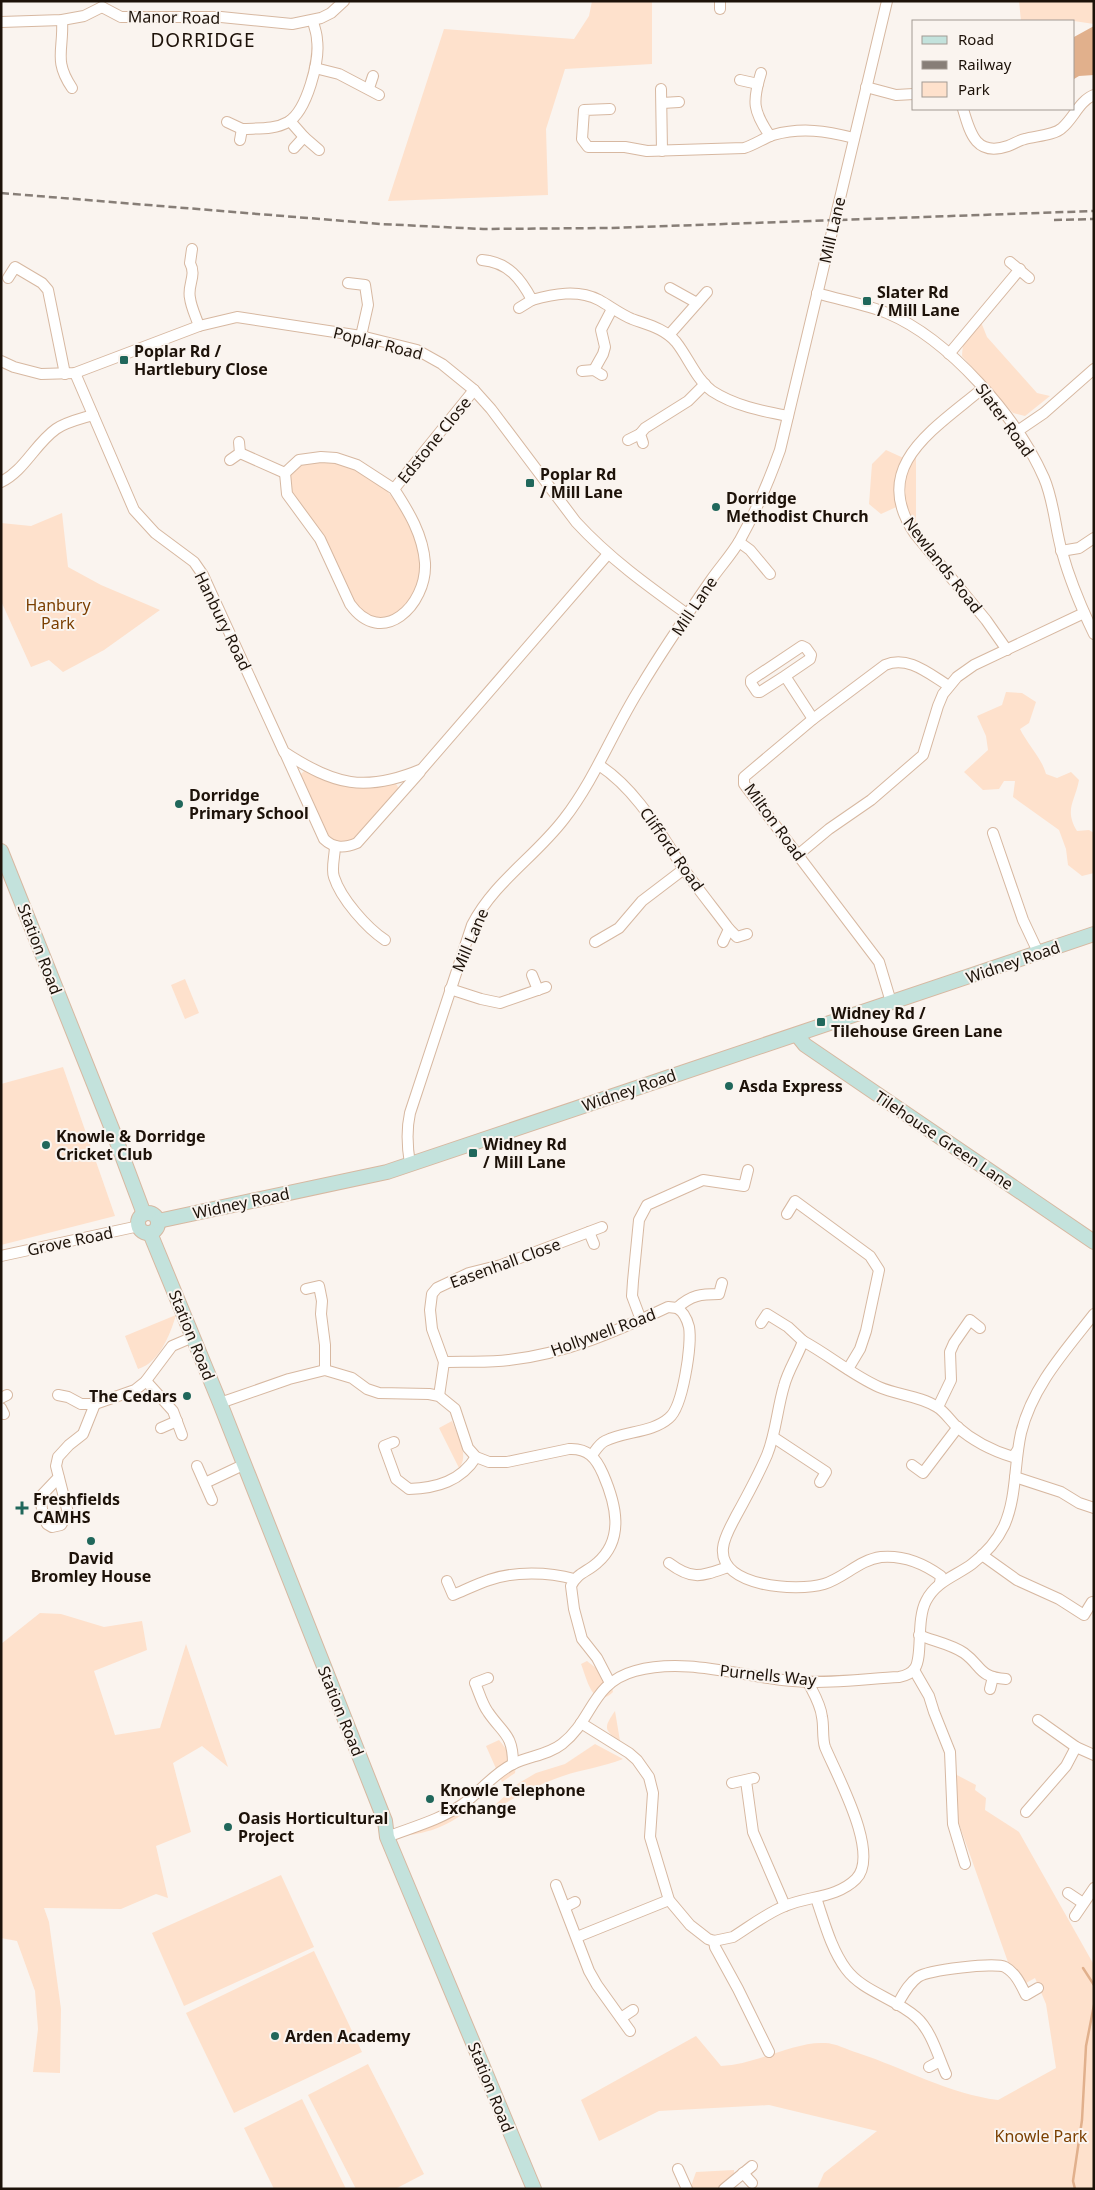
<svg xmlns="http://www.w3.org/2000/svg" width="1095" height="2190" font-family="'Noto Sans',sans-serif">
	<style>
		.green { fill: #fee1cc }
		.water { fill: #e1b08c }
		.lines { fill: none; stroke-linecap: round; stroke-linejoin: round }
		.stream { stroke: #e1b08c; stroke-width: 2.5 }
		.street-casing { stroke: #d7b8a1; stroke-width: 12 }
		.secondary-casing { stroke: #d7b8a1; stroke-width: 16 }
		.street { stroke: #fff; stroke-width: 10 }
		.secondary { stroke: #c3e2dc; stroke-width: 14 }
		.rail { stroke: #877e77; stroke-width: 2.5; stroke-dasharray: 8 4; stroke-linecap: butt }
		.poi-dot { fill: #20675b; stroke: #faf4ef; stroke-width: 2 }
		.labels { text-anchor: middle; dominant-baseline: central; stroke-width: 4; stroke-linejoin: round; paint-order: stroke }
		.street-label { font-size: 16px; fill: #1d1209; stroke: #faf4ef }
		.poi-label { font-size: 16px; font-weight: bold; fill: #1d1209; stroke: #faf4ef; text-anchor: start }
		.park-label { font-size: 16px; fill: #7b3f00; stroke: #faf4ef }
		.quarter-label { font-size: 19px; letter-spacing: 1px; fill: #1d1209; stroke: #faf4ef }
	</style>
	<rect width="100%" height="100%" fill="#faf4ef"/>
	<g class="green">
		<polygon points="592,1 652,1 652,64 565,69 546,129 548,195 388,201 444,29 574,39 589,16"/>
		<polygon points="1019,1 1091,1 1094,4 1094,24 1074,21 1021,21"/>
		<polygon points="981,322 987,337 1037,393 1050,396 1025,416 1013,413 962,356 963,343"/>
		<polygon points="886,450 910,461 916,455 916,526 903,504 881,514 869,504 872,464"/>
		<path d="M323,462C337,463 352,465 364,472C401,495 438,555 412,598C407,606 397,613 390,619C381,619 368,618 361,611C342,588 337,554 319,530C308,514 283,496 290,475C295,462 312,463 323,462Z"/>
		<polygon points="62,513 68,567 101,585 160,610 104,650 63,672 49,660 31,667 1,601 1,523 31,526"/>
		<path d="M1006,692L1022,693L1036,702L1029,723L1020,729C1028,745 1041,757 1046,774L1057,778L1071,772L1079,780C1075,802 1064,809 1077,831L1089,830L1094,833V873L1082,876L1068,865L1066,849L1059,830L1013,797L1015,781H1004L999,789L983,790L964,772L988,750L986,736L977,716L1002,705Z"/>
		<polygon points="304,771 394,783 397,785 399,790 357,839 343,845 327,838 299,776"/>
		<polygon points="185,979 199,1013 185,1019 171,985"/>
		<polygon points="63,1067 115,1216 1,1245 1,1084"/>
		<path d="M176,1315C170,1335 159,1363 138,1369L125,1336Z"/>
		<path d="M452,1421C457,1435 470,1456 459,1468L439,1428Z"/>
		<polygon points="40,1613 61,1614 104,1627 142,1621 147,1650 94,1671 115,1735 160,1728 186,1644 228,1767 202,1746 173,1763 191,1832 156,1846 168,1898 156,1894 121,1909 44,1908 49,1922 61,2009 60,2073 33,2072 38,2029 35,1991 17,1941 1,1938 1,1644"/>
		<path d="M587,1661C598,1670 611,1677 613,1692C593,1711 587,1679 581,1664Z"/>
		<path d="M615,1711L620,1741C603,1730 604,1727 615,1711Z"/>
		<path d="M499,1740C506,1749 517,1761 515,1773L502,1782L486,1746Z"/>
		<path d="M595,1744L623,1759C603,1767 583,1769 563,1776C535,1785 509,1801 483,1816L519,1783L536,1773L565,1764Z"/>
		<path d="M955,1774L976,1785L975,1790L986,1798L985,1810L1019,1832L1094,1965V2189H817L824,2173L877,2131L769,2105L659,2111L599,2141L581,2100L696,2036L721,2066C756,2065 794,2041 825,2043C835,2043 848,2050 858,2053C904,2068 949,2094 998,2100L1056,2068L1046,2004L1035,1978L1026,1983L1009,1965L958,1821Z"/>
		<path d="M466,1799L471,1808C447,1826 433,1832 403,1836Z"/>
		<polygon points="281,1875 314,1947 184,2006 152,1933"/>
		<polygon points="314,1951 362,2052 234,2113 186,2013"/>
		<polygon points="368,2064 424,2174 395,2189 356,2189 308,2095"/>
		<polygon points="302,2099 346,2189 274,2189 244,2128"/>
		<polygon points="734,2170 734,2173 717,2189 690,2189 696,2172"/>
	</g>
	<polygon class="water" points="1094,26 1094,75 1079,76 1074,79 1074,37"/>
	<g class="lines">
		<g class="stream">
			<polyline points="1083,1968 1094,1985"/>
			<polyline points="1075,2189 1073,2181 1082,2120 1086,2046 1094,2005"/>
		</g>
		<g class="street-casing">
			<g id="street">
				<polyline points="102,7 121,17 221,17 292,24 321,18 331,13 344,1"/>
				<polyline points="720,9 720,1"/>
				<path d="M62,20C64,50 53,60 72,88"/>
				<polyline points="1,22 62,20 84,16 102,7"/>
				<polyline points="315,68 339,74 379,95"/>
				<path d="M761,73C752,102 753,111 770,136"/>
				<polyline points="740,80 758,84"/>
				<polyline points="866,87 896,95 914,94"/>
				<polyline points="369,88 373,76"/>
				<polyline points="661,89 662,151"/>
				<polyline points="662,103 679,102"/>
				<path d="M610,109L584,110L582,139L588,147H625L647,151L744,148C754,145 764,138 773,135C802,127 826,131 854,138"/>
				<path d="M963,109C970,133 976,157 1008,146C1014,144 1019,140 1025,139C1036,136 1055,135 1062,128C1074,118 1079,101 1094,95"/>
				<polyline points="290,121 304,137 319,150"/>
				<polyline points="227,122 242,129"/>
				<path d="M240,140L242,129C258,128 274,130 288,122C307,111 320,60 317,40C317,33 314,27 313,21"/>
				<polyline points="294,148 304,137"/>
				<path d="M192,249L190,263C197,276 187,285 190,298C191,307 196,317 199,326"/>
				<path d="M482,260C508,262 521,279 532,300C553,294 578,289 599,300C610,306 620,314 632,319C648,325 664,328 676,342C688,357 696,379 712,391C735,406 762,411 788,416"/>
				<polyline points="1010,262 1029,278"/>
				<polyline points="8,278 15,267 42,283 48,290 65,374"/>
				<polyline points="348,283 365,285 368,305 361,336"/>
				<polyline points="670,288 697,303"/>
				<path d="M817,293C840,300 865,304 887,313C949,339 1017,417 1044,478C1054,501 1055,528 1062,552C1070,581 1081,607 1094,634"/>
				<polyline points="519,308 532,300"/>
				<polyline points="669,335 707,292"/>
				<polyline points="949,354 1020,269"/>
				<path d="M1,361L14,367L41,374L75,373L199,326L237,317L361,336L417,350L442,364L474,390L491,409L576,522C609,558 648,586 687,614"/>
				<polyline points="594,370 603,354 605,347 601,330 612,309"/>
				<polyline points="582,371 594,370 602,375"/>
				<path d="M75,373L134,510L155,533L194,562L203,575L284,752C334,785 365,793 422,769L608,554"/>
				<path d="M983,388C936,428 868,466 915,534L986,620L1007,650"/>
				<polyline points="1016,432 1044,413 1094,369"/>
				<polyline points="628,440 640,434"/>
				<polyline points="643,443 640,434 645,428 688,401 705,384"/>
				<polyline points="240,453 285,473"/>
				<polyline points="230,460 240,453 239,442"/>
				<path d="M1,482C24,471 35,444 56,429C66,422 80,419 93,415"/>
				<path d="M394,489L357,465L336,458L321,457L299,460L285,473L287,494L320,539L350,604C382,649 427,605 425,563C423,535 409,512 394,489L474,390"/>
				<polyline points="739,542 750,550 770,574"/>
				<polyline points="1061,551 1079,548 1094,538"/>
				<polyline points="785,676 810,659 811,655 806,648 802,646 751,680 751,683 757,692 760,692 785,676 813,719"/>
				<path d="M285,753L324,839C334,849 345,848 357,843L420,772"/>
				<path d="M599,765C637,790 659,831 683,868C698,889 714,909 729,929L723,942"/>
				<polyline points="993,833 1023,920 1039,954"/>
				<path d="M335,846C335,855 331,869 334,877C341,899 367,928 385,940"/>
				<polyline points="799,854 829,829 871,800 923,755 938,706 943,694 957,677 974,665 1084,613"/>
				<polyline points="729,929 737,937 747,934"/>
				<polyline points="595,942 619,928 642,901 684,869"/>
				<polyline points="532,975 538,990"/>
				<polyline points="450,989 481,999 500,1003 546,987"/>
				<path d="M891,1002L879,962L744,784V777L813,719L885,665C908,655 929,674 949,686"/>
				<path d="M410,1164C407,1146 406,1131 410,1113L472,925C494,882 535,857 564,819C595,779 613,731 640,688C662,651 686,616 711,580C720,567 732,554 740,540C756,511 769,481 780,450L887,1"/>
				<polyline points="787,1214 795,1201 870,1256 879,1270 866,1331 860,1349 848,1369"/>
				<polyline points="589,1232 594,1244"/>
				<polyline points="1,1256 139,1226"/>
				<polyline points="306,1289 319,1286 322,1301 321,1314 325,1345 325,1370"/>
				<polyline points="641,1320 632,1296 633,1281 639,1220 647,1205 703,1180 744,1186 748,1170"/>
				<polyline points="761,1323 767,1314 788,1327 803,1341"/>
				<polyline points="444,1362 432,1329 430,1310 432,1294 437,1288 469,1273 501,1265 602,1227"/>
				<polyline points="146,1381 173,1411 182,1435"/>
				<polyline points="58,1395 68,1397 81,1404 95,1404"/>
				<path d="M439,1396L444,1362C466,1361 488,1363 509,1360C565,1354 617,1331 668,1307L677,1308C691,1295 701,1294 719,1294L722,1283"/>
				<polyline points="1,1398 7,1395"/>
				<path d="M220,1403L289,1379L325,1370L352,1378L367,1389L379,1393L429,1394L439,1396L455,1409L468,1448L476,1457L489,1462H507L569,1449C588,1448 596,1458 603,1474C616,1504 625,1539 597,1563C587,1572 577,1573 571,1586L574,1609L582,1639L597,1658L610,1683"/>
				<polyline points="95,1404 135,1390 145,1382 172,1346 193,1337"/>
				<polyline points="938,1407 951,1380 950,1352 954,1343 970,1320 980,1328"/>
				<polyline points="1,1408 4,1414"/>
				<polyline points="161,1428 177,1421"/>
				<polyline points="773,1437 826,1472 820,1482"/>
				<path d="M394,1442L384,1446L396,1479L409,1489C437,1488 461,1481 476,1457"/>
				<path d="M592,1455C596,1450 599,1444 605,1441C625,1431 652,1433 669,1418C683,1407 692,1344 689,1327C687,1319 684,1312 677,1308"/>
				<polyline points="912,1465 923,1473 958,1427"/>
				<polyline points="197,1466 212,1500"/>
				<polyline points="59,1477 40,1497 43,1515 47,1524 52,1527 61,1525 68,1513 56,1466 58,1457 69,1445 83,1434 95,1404"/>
				<polyline points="1015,1477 1061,1492 1079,1503 1094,1508"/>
				<polyline points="205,1483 243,1465"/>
				<polyline points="982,1555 1017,1580 1059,1599 1084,1615 1092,1602"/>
				<path d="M669,1563C693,1581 702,1576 728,1567"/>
				<path d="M447,1581L453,1595C465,1590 477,1584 489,1580C514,1571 549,1572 574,1579"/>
				<path d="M940,1583L941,1576C923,1563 904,1555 881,1557C859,1560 844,1578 824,1584C797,1592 719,1587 723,1548C724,1537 731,1526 736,1516C747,1496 758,1476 767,1455C776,1433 777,1409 784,1386C788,1370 798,1356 803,1341C829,1355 852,1375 879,1387C897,1395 921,1396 937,1407C944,1411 950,1420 956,1426C973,1441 993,1451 1013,1457L1017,1451"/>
				<path d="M919,1635C933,1641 951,1644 964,1653C982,1666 978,1677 1006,1679"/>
				<polyline points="914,1670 929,1696 934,1712 950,1752 953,1824 965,1864"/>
				<path d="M488,1678L475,1683C479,1692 482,1704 488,1712C503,1734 513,1734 513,1764"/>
				<polyline points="990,1689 993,1677"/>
				<polyline points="1038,1720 1076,1747 1094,1755"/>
				<path d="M581,1723L629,1753L637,1760L649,1777L653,1793L650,1837L669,1900L690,1925L708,1939L714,1941L733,1937C749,1927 767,1913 785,1906C808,1896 837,1898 856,1879C881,1854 836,1774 825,1747C822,1738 824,1726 822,1717C821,1705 813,1692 808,1682"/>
				<polyline points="746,1781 753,1832 785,1906"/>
				<polyline points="732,1783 754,1778"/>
				<polyline points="1026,1812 1066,1766 1076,1747"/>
				<path d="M387,1837C413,1827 440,1820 463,1804C480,1792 494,1773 513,1764C529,1756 548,1755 562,1744C593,1720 591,1683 635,1671C687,1657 741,1677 793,1681C828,1684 864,1679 899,1677C905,1676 911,1674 915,1668C923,1656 916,1620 926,1601C936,1581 956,1576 972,1564C985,1554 997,1541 1004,1526C1017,1497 1014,1464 1021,1433C1032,1387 1065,1351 1094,1314"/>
				<polyline points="556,1885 589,1971 597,1985 630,2031"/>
				<polyline points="1068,1893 1083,1903"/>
				<path d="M816,1898C824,1921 831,1949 846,1969C863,1992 895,1998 916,2017C931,2030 938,2056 946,2074"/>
				<polyline points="565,1907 575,1902"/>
				<polyline points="1075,1916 1094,1888"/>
				<polyline points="577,1937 669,1900"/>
				<polyline points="714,1941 715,1947 738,1989 769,2052"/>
				<path d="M897,2005C903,1995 908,1984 918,1977C928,1970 995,1962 1005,1967C1016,1973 1021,1985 1026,1995L1038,1988"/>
				<polyline points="621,2018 633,2010"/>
				<polyline points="929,2067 940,2061"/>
				<polyline points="678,2169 687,2189"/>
				<polyline points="743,2173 752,2183"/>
				<polyline points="724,2189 752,2166"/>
			</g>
		</g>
		<g class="secondary-casing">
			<g id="secondary">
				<polyline points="1,851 114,1134 144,1214"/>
				<polyline points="797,1035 805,1045 1094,1242"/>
				<circle cx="148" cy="1223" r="10"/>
				<polyline points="158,1221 387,1172 1094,934"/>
				<polyline points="150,1233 220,1403 385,1821 387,1837 534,2189"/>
			</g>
		</g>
		<use href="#street" class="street"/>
		<use href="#secondary" class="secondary"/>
		<g class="rail">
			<polyline points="1,193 381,224 483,229 610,228 1094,211"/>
			<polyline points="1054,220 1094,219"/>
		</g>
	</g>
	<g class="poi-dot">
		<rect x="862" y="296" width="10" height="10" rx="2.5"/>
		<rect x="119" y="355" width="10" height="10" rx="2.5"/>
		<rect x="525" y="478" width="10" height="10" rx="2.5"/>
		<circle cx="716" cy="507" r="5"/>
		<circle cx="179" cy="804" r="5"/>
		<rect x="816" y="1017" width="10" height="10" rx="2.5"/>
		<circle cx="729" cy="1086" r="5"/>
		<circle cx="46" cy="1145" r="5"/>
		<rect x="468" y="1148" width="10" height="10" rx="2.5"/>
		<circle cx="187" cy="1396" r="5"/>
		<path d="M19.5 1500.5h5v5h5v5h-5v5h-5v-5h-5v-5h5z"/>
		<circle cx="91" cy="1541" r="5"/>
		<circle cx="430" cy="1799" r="5"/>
		<circle cx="228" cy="1827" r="5"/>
		<circle cx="275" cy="2036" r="5"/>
	</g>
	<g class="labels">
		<g class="street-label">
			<text transform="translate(174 17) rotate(1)">Manor Road</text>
			<text transform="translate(832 230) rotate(-77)">Mill Lane</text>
			<text transform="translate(378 343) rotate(14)">Poplar Road</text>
			<text transform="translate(1005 420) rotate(54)">Slater Road</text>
			<text transform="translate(434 440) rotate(-51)">Edstone Close</text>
			<text transform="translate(943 565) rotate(52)">Newlands Road</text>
			<text transform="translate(694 606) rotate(-56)">Mill Lane</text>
			<text transform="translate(223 621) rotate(64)">Hanbury Road</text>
			<text transform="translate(775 822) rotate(54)">Milton Road</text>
			<text transform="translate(672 849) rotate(55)">Clifford Road</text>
			<text transform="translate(470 940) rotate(-67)">Mill Lane</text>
			<text transform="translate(40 949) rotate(69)">Station Road</text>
			<text transform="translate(1013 962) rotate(-19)">Widney Road</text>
			<text transform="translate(629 1090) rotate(-19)">Widney Road</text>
			<text transform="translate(944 1140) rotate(34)">Tilehouse Green Lane</text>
			<text transform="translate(241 1203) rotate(-12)">Widney Road</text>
			<text transform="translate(70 1241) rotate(-12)">Grove Road</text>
			<text transform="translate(505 1263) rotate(-20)">Easenhall Close</text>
			<text transform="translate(603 1332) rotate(-20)">Hollywell Road</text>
			<text transform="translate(192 1335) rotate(68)">Station Road</text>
			<text transform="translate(768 1675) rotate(6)">Purnells Way</text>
			<text transform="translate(341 1711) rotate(68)">Station Road</text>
			<text transform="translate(491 2087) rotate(68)">Station Road</text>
		</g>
		<g class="poi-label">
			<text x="877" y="292">Slater Rd<tspan x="877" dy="18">/ Mill Lane</tspan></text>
			<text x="134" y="351">Poplar Rd /<tspan x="134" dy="18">Hartlebury Close</tspan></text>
			<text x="540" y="474">Poplar Rd<tspan x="540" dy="18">/ Mill Lane</tspan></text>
			<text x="726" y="498">Dorridge<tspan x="726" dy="18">Methodist Church</tspan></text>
			<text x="189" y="795">Dorridge<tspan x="189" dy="18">Primary School</tspan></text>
			<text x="831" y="1013">Widney Rd /<tspan x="831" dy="18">Tilehouse Green Lane</tspan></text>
			<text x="739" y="1086">Asda Express</text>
			<text x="56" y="1136">Knowle &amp; Dorridge<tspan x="56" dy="18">Cricket Club</tspan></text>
			<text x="483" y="1144">Widney Rd<tspan x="483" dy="18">/ Mill Lane</tspan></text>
			<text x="177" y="1396" text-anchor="end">The Cedars</text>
			<text x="33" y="1499">Freshfields<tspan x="33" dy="18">CAMHS</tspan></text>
			<text x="91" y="1558" text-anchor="middle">David<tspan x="91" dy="18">Bromley House</tspan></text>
			<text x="440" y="1790">Knowle Telephone<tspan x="440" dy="18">Exchange</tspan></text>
			<text x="238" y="1818">Oasis Horticultural<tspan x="238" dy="18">Project</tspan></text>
			<text x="285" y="2036">Arden Academy</text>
		</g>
		<g class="park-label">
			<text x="58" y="605">Hanbury<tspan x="58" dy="18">Park</tspan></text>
			<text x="1041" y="2136">Knowle Park</text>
		</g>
		<g class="quarter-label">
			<text x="203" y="40">DORRIDGE</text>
		</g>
	</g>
	<rect width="1095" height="2190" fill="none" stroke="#1d1209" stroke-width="5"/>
	<rect x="912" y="20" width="162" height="90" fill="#faf4ef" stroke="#a29a93"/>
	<rect x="922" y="36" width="25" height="8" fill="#c3e2dc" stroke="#a29a93"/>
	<text x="958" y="45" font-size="15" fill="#1d1209">Road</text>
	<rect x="922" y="61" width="25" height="8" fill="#877e77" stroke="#a29a93"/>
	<text x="958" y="70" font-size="15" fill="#1d1209">Railway</text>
	<rect x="922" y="82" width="25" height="15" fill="#fee1cc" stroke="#a29a93"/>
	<text x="958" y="95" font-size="15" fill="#1d1209">Park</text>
</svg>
